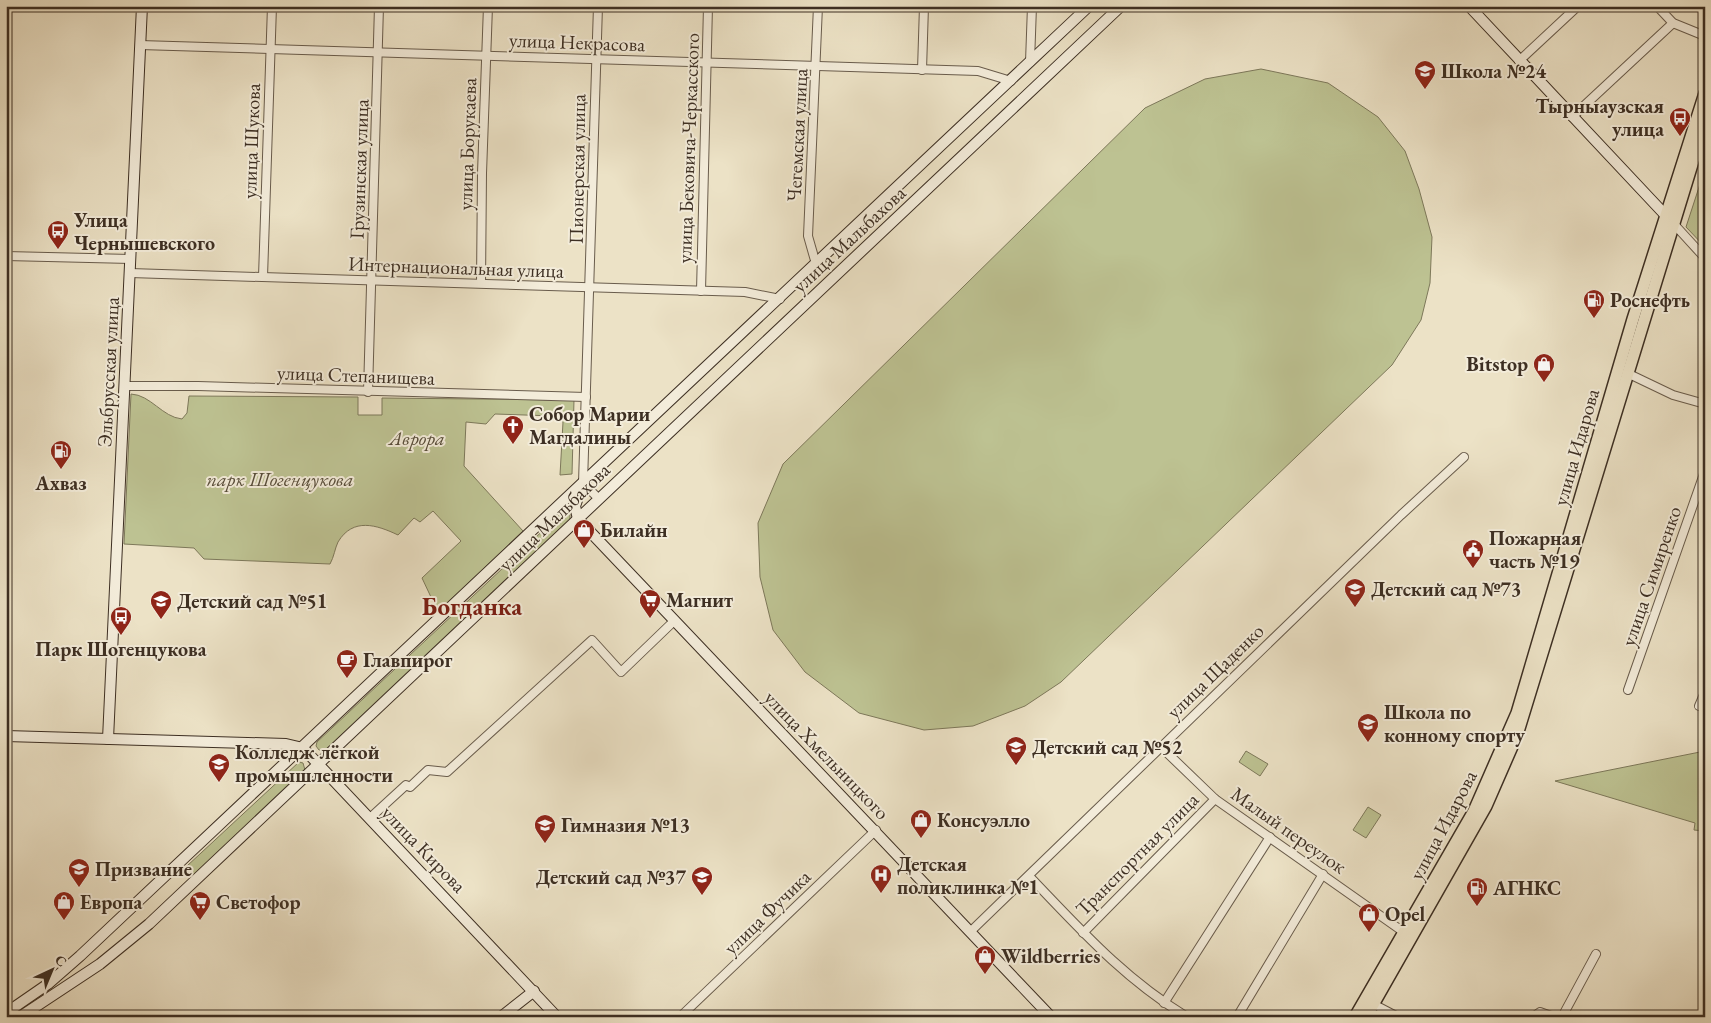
<svg xmlns="http://www.w3.org/2000/svg" width="1711" height="1023" font-family="'EB Garamond',serif">
	<style>
		.green { fill: #bdc292; stroke: #7d785a }
		.lines { fill: none; stroke-linecap: round; stroke-linejoin: round }
		.street-casing { stroke: #695c4c; stroke-width: 10 }
		.secondary-casing { stroke: #3d2f23; stroke-width: 12 }
		.primary-casing { stroke: #3d2f23; stroke-width: 14 }
		.street { stroke: #f3ecda; stroke-width: 8 }
		.secondary { stroke: #f3ecda; stroke-width: 10 }
		.primary { stroke: #ece2c6; stroke-width: 11 }
		.labels { text-anchor: middle; dominant-baseline: central; stroke-width: 4; stroke-linejoin: round; paint-order: stroke }
		.street-label { font-size: 20px; fill: #3d2f23; stroke: #f3ecda }
		.poi-label { font-size: 20px; font-weight: bold; fill: #3d2f23; stroke: #f3ecda; text-anchor: start }
		.park-label { font-size: 20px; font-style: italic; fill: #574c39; stroke: #f3ecda }
		.district-label { font-size: 25px; font-weight: bold; fill: #7a1f14; stroke: #f3ecda }
	</style>
	<rect width="100%" height="100%" fill="#ece2c6"/>
	<filter id="stains"><feTurbulence type="fractalNoise" baseFrequency=".004" numOctaves="4"/><feColorMatrix values="0 0 0 0 .2 0 0 0 0 .09 0 0 0 0 .02 0 0 0 .5 -.17"/></filter>
	<radialGradient id="worn" r=".72"><stop offset=".6" stop-color="#630" stop-opacity="0"/><stop offset="1" stop-color="#630" stop-opacity=".3"/></radialGradient>
	<g class="green">
		<polygon points="1261,69 1328,83 1378,117 1405,151 1419,189 1432,237 1430,283 1421,320 1392,365 1061,682 1025,706 973,726 924,730 859,713 805,672 773,630 760,577 758,523 783,464 1145,108 1205,79"/>
		<polygon points="1702,178 1705,179 1705,247 1686,227"/>
		<path d="M131,394C151,395 162,417 182,419L187,413L189,396L358,397V415H382V398L574,400L572,474L560,475L563,422L554,416L495,414L486,424L466,422L464,466L523,531L438,612L422,578L461,541L433,511L420,522L414,518L398,535C377,525 353,517 338,542C335,548 334,557 330,564L204,559L194,548L124,544Z"/>
		<polygon points="566,509 570,510 570,520 326,751 319,750 316,746 317,742"/>
		<polygon points="1246,751 1268,764 1260,776 1239,762"/>
		<polygon points="1705,751 1705,831 1694,830 1695,823 1555,781"/>
		<polygon points="299,762 303,763 305,770 194,875 187,874 187,866"/>
		<polygon points="1368,807 1381,815 1366,838 1353,830"/>
	</g>
	<g class="lines">
		<g class="street-casing">
			<g id="street">
				<polyline points="598,6 583,483 599,499"/>
				<polyline points="1657,6 1673,23 1705,36"/>
				<polyline points="140,45 978,71 1011,81"/>
				<polyline points="1519,61 1578,6"/>
				<polyline points="1030,62 1032,6"/>
				<polyline points="922,70 924,6"/>
				<polyline points="1572,117 1673,23"/>
				<polyline points="1673,223 1705,258"/>
				<polyline points="6,256 131,259"/>
				<polyline points="816,264 808,236 818,6"/>
				<polyline points="130,273 745,292 780,299"/>
				<polyline points="263,277 272,6"/>
				<polyline points="481,283 482,173 488,6"/>
				<polyline points="701,291 708,6"/>
				<polyline points="1627,373 1673,395 1705,404"/>
				<polyline points="125,386 198,386 586,397"/>
				<polyline points="368,392 379,6"/>
				<polyline points="1628,690 1705,471"/>
				<polyline points="1699,706 1705,692"/>
				<polyline points="1161,747 1215,799 1405,933"/>
				<polyline points="370,818 406,785 410,787 428,770 447,772 592,640 621,672 674,621"/>
				<path d="M1029,876C1080,929 1123,978 1187,1017"/>
				<polyline points="970,932 1401,515 1464,457"/>
				<polyline points="1083,933 1215,799"/>
				<polyline points="1164,1003 1270,837"/>
				<polyline points="1373,1004 1398,1017"/>
				<polyline points="680,1017 876,830"/>
				<polyline points="1237,1017 1323,874"/>
				<polyline points="1533,1017 1540,1012 1554,1017"/>
				<polyline points="1562,1017 1596,954"/>
			</g>
		</g>
		<g class="secondary-casing">
			<g id="secondary">
				<polyline points="1469,6 1670,220"/>
				<polyline points="578,519 1051,1017"/>
				<polyline points="578,519 575,506 582,486"/>
				<polyline points="6,736 286,744 303,748 557,1017"/>
				<polyline points="108,739 142,6"/>
				<polyline points="6,1013 48,984 80,956 1089,6"/>
				<polyline points="20,1017 100,964 149,924 1121,6"/>
				<polyline points="501,1017 534,991"/>
			</g>
		</g>
		<g class="primary-casing">
			<g id="primary">
				<polyline points="1355,1017 1474,811 1517,713 1633,319 1705,93"/>
				<polyline points="1366,1017 1486,806 1517,735 1705,122"/>
			</g>
		</g>
		<use href="#street" class="street"/>
		<use href="#secondary" class="secondary"/>
		<use href="#primary" class="primary"/>
	</g>
	<defs>
		<g id="school-pin" transform="scale(1.125)"><path d="M0 17L-7.5 6A9.5 9.5 0 1 1 7.5 6Z" fill="#8f2418" stroke="#f3ecda"/><path d="M0-5L7-2L0 1L-7-2ZM-4 1L0 2.5L4 1V4Q0 6-4 4Z" fill="#fff"/></g>
		<g id="bus-pin" transform="scale(1.125)"><path d="M0 17L-7.5 6A9.5 9.5 0 1 1 7.5 6Z" fill="#8f2418" stroke="#f3ecda"/><path d="M-5-6H5V4H4V6H2V4H-2V6H-4V4H-5ZM-3.5-4V0h7V-4ZM-3.5 1.2v1.5H-2V1.2ZM2 1.2v1.5H3.5V1.2Z" fill="#fff"/></g>
		<g id="fuel-pin" transform="scale(1.125)"><path d="M0 17L-7.5 6A9.5 9.5 0 1 1 7.5 6Z" fill="#8f2418" stroke="#f3ecda"/><path d="M-5.5-6h7V0h2V4h1.3V-2.5L3-4.5l.8-.8L6-3V5H2.5V1h-1V6h-7ZM-4.2-4.7v3.2H.2V-4.7Z" fill="#fff"/></g>
		<g id="shop-pin" transform="scale(1.125)"><path d="M0 17L-7.5 6A9.5 9.5 0 1 1 7.5 6Z" fill="#8f2418" stroke="#f3ecda"/><path d="M-5-2.5h2.3a2.7 3.5 0 0 1 5.4 0H5L5.5 6h-11ZM-1.5-2.5h3a1.5 2.3 0 0 0-3 0Z" fill="#fff"/></g>
		<g id="church-pin" transform="scale(1.125)"><path d="M0 17L-7.5 6A9.5 9.5 0 1 1 7.5 6Z" fill="#8f2418" stroke="#f3ecda"/><path d="M-1.2-6h2.4v3.5h3.3v2.4h-3.3V6h-2.4V-.1h-3.3v-2.4h3.3Z" fill="#fff"/></g>
		<g id="civic-pin" transform="scale(1.125)"><path d="M0 17L-7.5 6A9.5 9.5 0 1 1 7.5 6Z" fill="#8f2418" stroke="#f3ecda"/><path d="M-.6-6.5H3V-4.5H.6V-3L4-1V1h2V6H-6V1h2V-1L-.6-3ZM-1.2 2.5V6h2.4V2.5Z" fill="#fff"/></g>
		<g id="supermarket-pin" transform="scale(1.125)"><path d="M0 17L-7.5 6A9.5 9.5 0 1 1 7.5 6Z" fill="#8f2418" stroke="#f3ecda"/><path d="M-6-5.5h2.5l.6 2H6L4.5 2H-2.5L-4.4-4H-6ZM-1.5 3.2a1.3 1.3 0 1 0 .1 0ZM3 3.2a1.3 1.3 0 1 0 .1 0Z" fill="#fff"/></g>
		<g id="cafe-pin" transform="scale(1.125)"><path d="M0 17L-7.5 6A9.5 9.5 0 1 1 7.5 6Z" fill="#8f2418" stroke="#f3ecda"/><path d="M-5.5-4.5H6V0H3Q3 3.5 0 3.5H-2.5Q-5.5 3.5-5.5 0ZM3-3.2v2h1.7v-2ZM-6 4.5H4V6H-6Z" fill="#fff"/></g>
		<g id="university-pin" transform="scale(1.125)"><path d="M0 17L-7.5 6A9.5 9.5 0 1 1 7.5 6Z" fill="#8f2418" stroke="#f3ecda"/><path d="M0-5L7-2L0 1L-7-2ZM-4 1L0 2.5L4 1V4Q0 6-4 4Z" fill="#fff"/></g>
		<g id="hospital-pin" transform="scale(1.125)"><path d="M0 17L-7.5 6A9.5 9.5 0 1 1 7.5 6Z" fill="#8f2418" stroke="#f3ecda"/><path d="M-5-5h3v3.5h4V-5h3V5h-3V1.5h-4V5h-3Z" fill="#fff"/></g>
	</defs>
	<g fill-rule="evenodd">
		<use href="#school-pin" x="1425" y="71"/>
		<use href="#bus-pin" x="1680" y="118"/>
		<use href="#bus-pin" x="58" y="231"/>
		<use href="#fuel-pin" x="1594" y="300"/>
		<use href="#shop-pin" x="1544" y="364"/>
		<use href="#church-pin" x="513" y="426"/>
		<use href="#fuel-pin" x="61" y="451"/>
		<use href="#shop-pin" x="584" y="530"/>
		<use href="#civic-pin" x="1473" y="550"/>
		<use href="#school-pin" x="1355" y="589"/>
		<use href="#supermarket-pin" x="650" y="600"/>
		<use href="#school-pin" x="161" y="601"/>
		<use href="#bus-pin" x="121" y="617"/>
		<use href="#cafe-pin" x="347" y="660"/>
		<use href="#school-pin" x="1368" y="724"/>
		<use href="#school-pin" x="1016" y="747"/>
		<use href="#university-pin" x="219" y="764"/>
		<use href="#shop-pin" x="921" y="820"/>
		<use href="#school-pin" x="545" y="825"/>
		<use href="#university-pin" x="79" y="869"/>
		<use href="#hospital-pin" x="881" y="875"/>
		<use href="#school-pin" x="702" y="877"/>
		<use href="#fuel-pin" x="1477" y="888"/>
		<use href="#shop-pin" x="64" y="902"/>
		<use href="#supermarket-pin" x="200" y="902"/>
		<use href="#shop-pin" x="1369" y="914"/>
		<use href="#shop-pin" x="985" y="956"/>
	</g>
	<g class="labels">
		<g class="street-label">
			<text transform="translate(577 42) rotate(2)">улица Некрасова</text>
			<text transform="translate(797 135) rotate(-87)">Чегемская улица</text>
			<text transform="translate(251 141) rotate(-88)">улица Шукова</text>
			<text transform="translate(467 144) rotate(-88)">улица Борукаева</text>
			<text transform="translate(688 148) rotate(-88)">улица Бековича-Черкасского</text>
			<text transform="translate(359 169) rotate(-88)">Грузинская улица</text>
			<text transform="translate(577 169) rotate(-89)">Пионерская улица</text>
			<text transform="translate(849 239) rotate(-43)">улица Мальбахова</text>
			<text transform="translate(456 267) rotate(2)">Интернациональная улица</text>
			<text transform="translate(108 372) rotate(-87)">Эльбрусская улица</text>
			<text transform="translate(356 375) rotate(2)">улица Степанищева</text>
			<text transform="translate(1576 447) rotate(-74)">улица Идарова</text>
			<text transform="translate(554 517) rotate(-44)">улица Мальбахова</text>
			<text transform="translate(1651 576) rotate(-71)">улица Симиренко</text>
			<text transform="translate(1215 671) rotate(-44)">улица Щаденко</text>
			<text transform="translate(827 755) rotate(46)">улица Хмельницкого</text>
			<text transform="translate(1443 825) rotate(-62)">улица Идарова</text>
			<text transform="translate(1289 830) rotate(35)">Малый переулок</text>
			<text transform="translate(424 849) rotate(46)">улица Кирова</text>
			<text transform="translate(1137 854) rotate(-45)">Транспортная улица</text>
			<text transform="translate(767 912) rotate(-44)">улица Фучика</text>
		</g>
		<g class="poi-label">
			<text x="1441" y="71">Школа №24</text>
			<text x="1664" y="106" text-anchor="end">Тырныаузская<tspan x="1664" dy="23">улица</tspan></text>
			<text x="74" y="220">Улица<tspan x="74" dy="23">Чернышевского</tspan></text>
			<text x="1610" y="300">Роснефть</text>
			<text x="1528" y="364" text-anchor="end">Bitstop</text>
			<text x="529" y="414">Собор Марии<tspan x="529" dy="23">Магдалины</tspan></text>
			<text x="61" y="483" text-anchor="middle">Ахваз</text>
			<text x="600" y="530">Билайн</text>
			<text x="1489" y="538">Пожарная<tspan x="1489" dy="23">часть №19</tspan></text>
			<text x="1371" y="589">Детский сад №73</text>
			<text x="666" y="600">Магнит</text>
			<text x="177" y="601">Детский сад №51</text>
			<text x="121" y="649" text-anchor="middle">Парк Шогенцукова</text>
			<text x="363" y="660">Главпирог</text>
			<text x="1384" y="712">Школа по<tspan x="1384" dy="23">конному спорту</tspan></text>
			<text x="1032" y="747">Детский сад №52</text>
			<text x="235" y="752">Колледж лёгкой<tspan x="235" dy="23">промышленности</tspan></text>
			<text x="937" y="820">Консуэлло</text>
			<text x="561" y="825">Гимназия №13</text>
			<text x="897" y="864">Детская<tspan x="897" dy="23">поликлинка №1</tspan></text>
			<text x="95" y="869">Призвание</text>
			<text x="686" y="877" text-anchor="end">Детский сад №37</text>
			<text x="1493" y="888">АГНКС</text>
			<text x="80" y="902">Европа</text>
			<text x="216" y="902">Светофор</text>
			<text x="1385" y="914">Opel</text>
			<text x="1001" y="956">Wildberries</text>
		</g>
		<g class="park-label">
			<text x="417" y="438">Аврора</text>
			<text x="280" y="479">парк Шогенцукова</text>
		</g>
		<g class="district-label">
			<text x="472" y="606">Богданка</text>
		</g>
	</g>
	<rect width="1711" height="1023" fill="none" stroke="#ece2c6" stroke-width="25"/>
	<rect x="8" y="8" width="1696" height="1008" fill="none" stroke="#3d2f23" stroke-width="2.5"/>
	<rect x="12" y="12" width="1686" height="998" fill="none" stroke="#3d2f23"/>
	<g transform="translate(52 970) rotate(44)" stroke="#f3ecda" stroke-width="4" paint-order="stroke">
	<path d="M0-4L9 19L0 12L-9 19Z" fill="#3d2f23"/>
	<text y="-8" font-size="14" font-weight="bold" text-anchor="middle" fill="#3d2f23">С</text>
	</g>
	<rect width="100%" height="100%" filter="url(#stains)"/>
	<rect width="100%" height="100%" fill="url(#worn)"/>
</svg>
